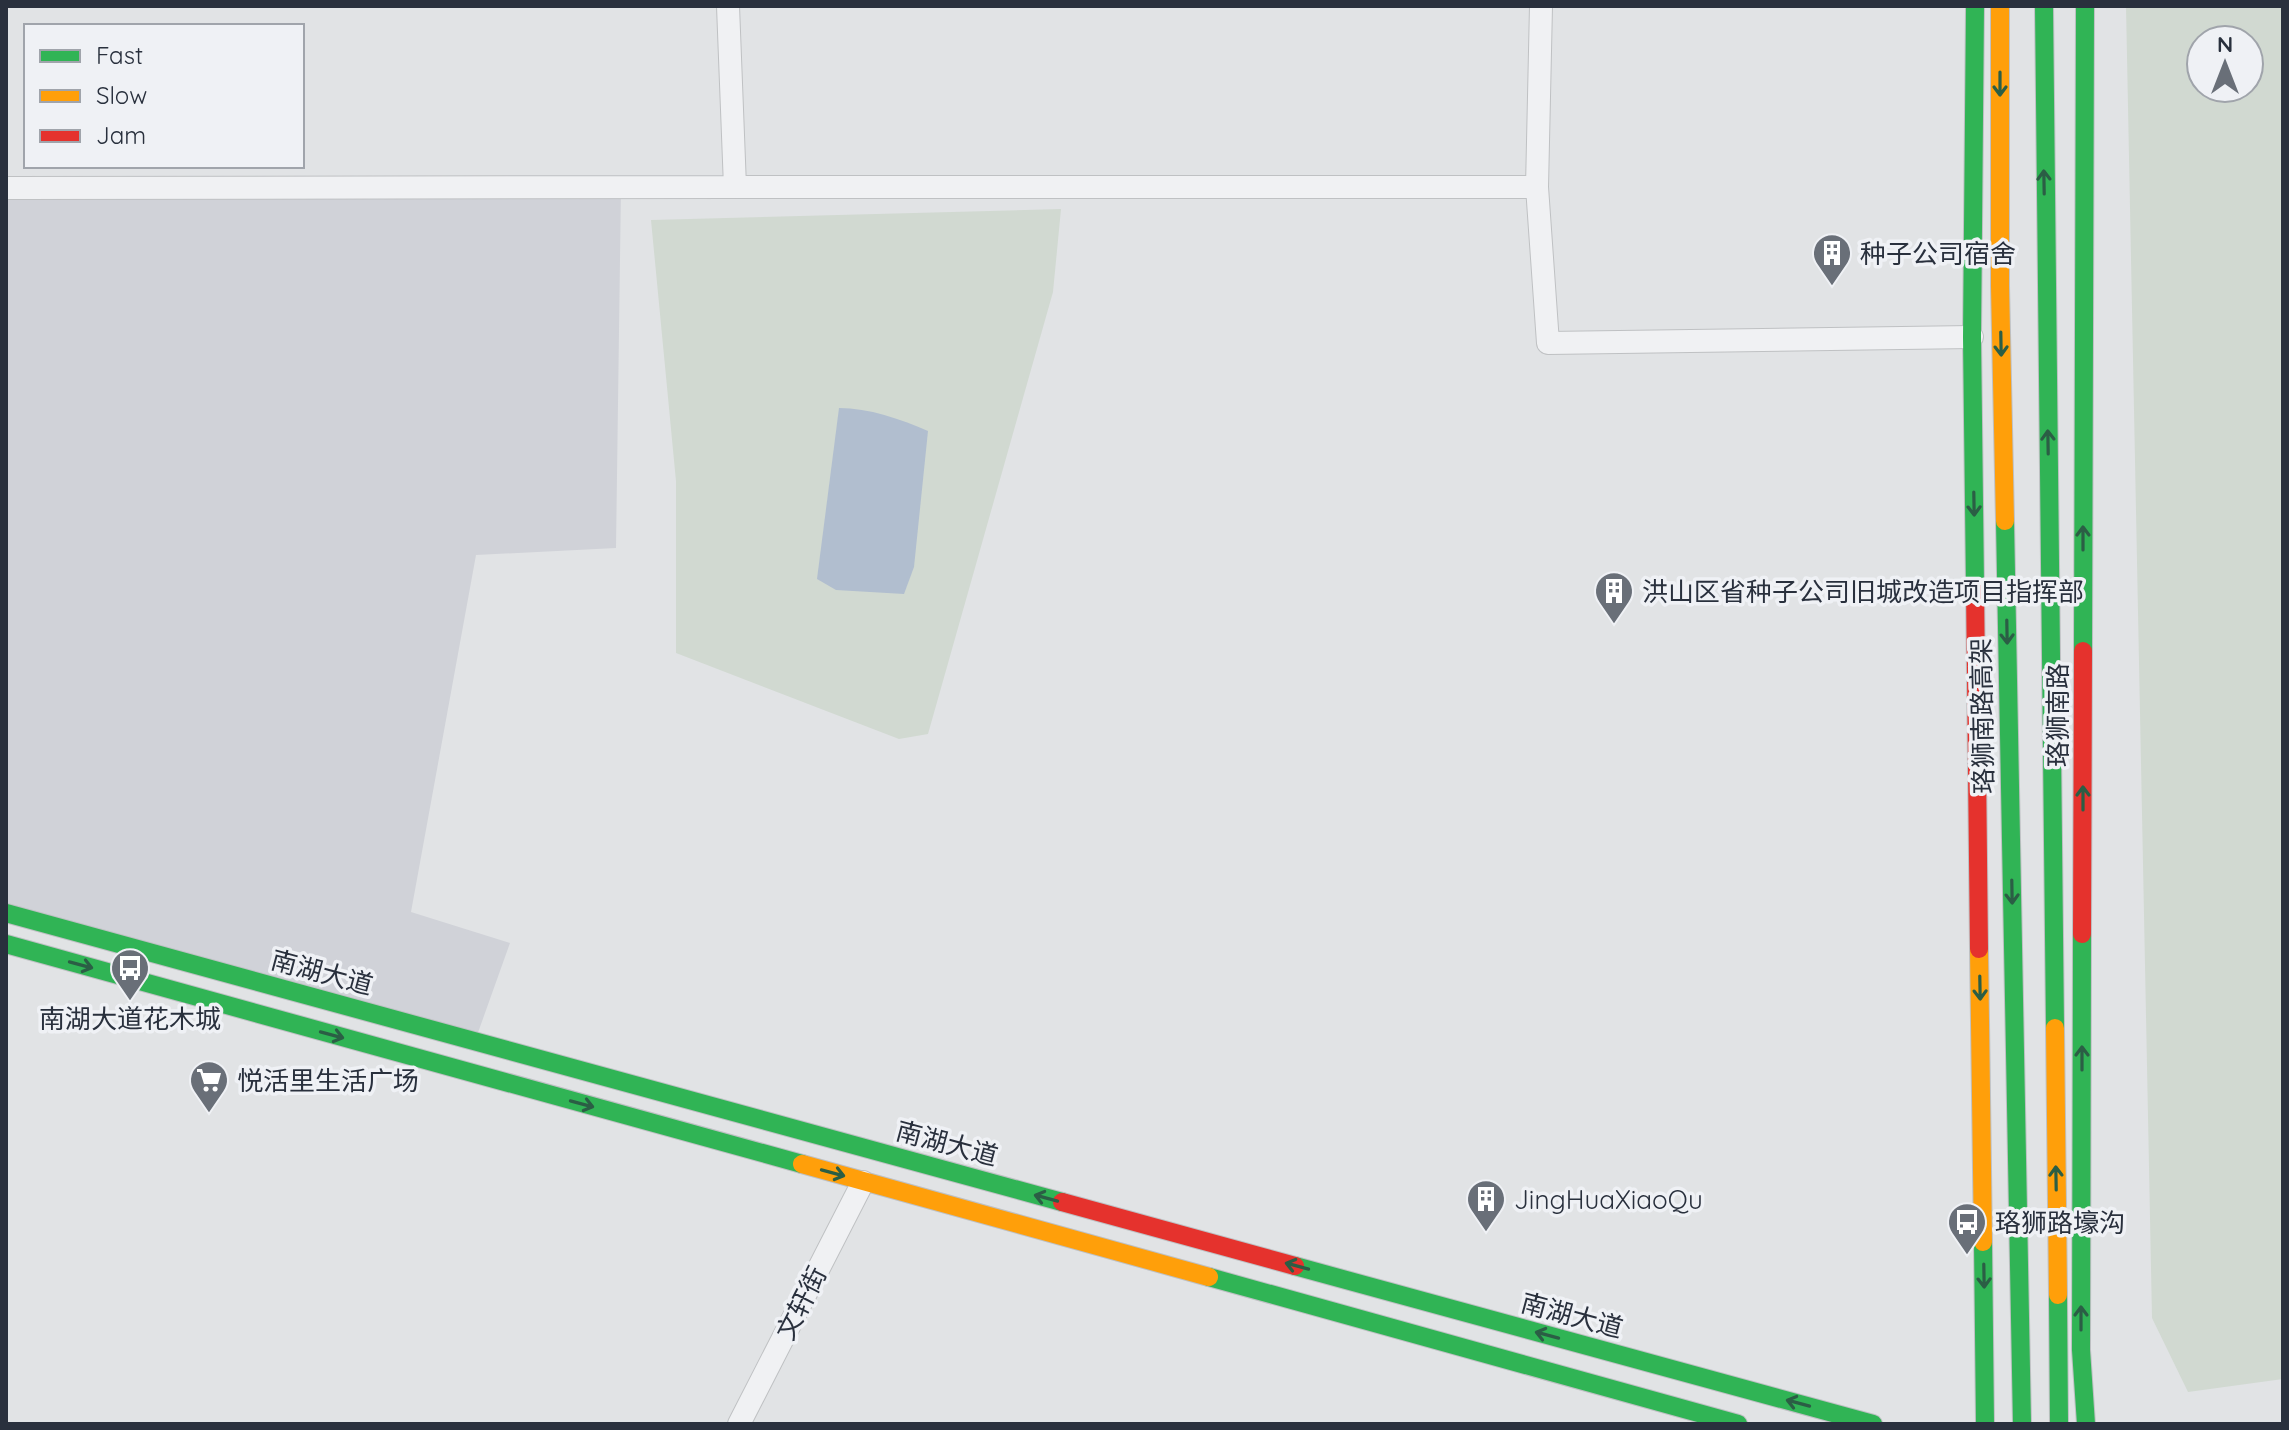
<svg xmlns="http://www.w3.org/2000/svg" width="2289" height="1430" font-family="Quicksand,'Noto Sans SC',sans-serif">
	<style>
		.built { fill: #d0d2d8 }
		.green { fill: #d1d9d1; fill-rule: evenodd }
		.water { fill: #b1becf }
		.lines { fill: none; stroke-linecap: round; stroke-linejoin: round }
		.street-casing { stroke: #bfc1c3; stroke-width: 24 }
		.fast-casing { stroke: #bec0c3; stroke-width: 20 }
		.slow-casing { stroke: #bec0c3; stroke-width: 20 }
		.jam-casing { stroke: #bec0c3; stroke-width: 20 }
		.street { stroke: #f0f1f3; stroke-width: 22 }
		.fast { stroke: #30b455; stroke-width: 18 }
		.slow { stroke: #ff9f0a; stroke-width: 18 }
		.jam { stroke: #e5322d; stroke-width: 18 }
		.oneway { stroke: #2b5e45 }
		.labels { text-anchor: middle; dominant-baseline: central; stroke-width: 7; stroke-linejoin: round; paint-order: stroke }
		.poi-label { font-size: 26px; fill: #29303d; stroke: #eff1f5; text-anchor: start }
		.street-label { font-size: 26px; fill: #29303d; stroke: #eff1f5 }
	</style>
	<rect width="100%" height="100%" fill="#e1e3e5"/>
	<polygon class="built" points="621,187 616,548 476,555 411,912 510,943 475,1041 6,923 6,188"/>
	<g class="green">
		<path d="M2126,6H2283V1379L2188,1392L2152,1318ZM2201,40H2249V88H2201Z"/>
		<polygon points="1061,209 1053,292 928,734 899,739 676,653 676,481 651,220"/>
	</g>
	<path class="water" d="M839,408C869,408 900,419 928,431L914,567L904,594L836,590L817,579Z"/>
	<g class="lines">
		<g class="street-casing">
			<g id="street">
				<polyline points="1541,6 1537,187 1548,343 1972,337"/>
				<polyline points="735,187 1537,187"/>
				<polyline points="6,188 735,187 728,6"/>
				<polyline points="739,1424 863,1182"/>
			</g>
		</g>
		<g class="fast-casing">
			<g id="fast">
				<polyline points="2044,6 2055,1028"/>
				<polyline points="2005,521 2022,1424"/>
				<polyline points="1975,586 1972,337 1975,6"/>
				<polyline points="2083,651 2085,6"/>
				<polyline points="6,913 1062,1202"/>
				<polyline points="2082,934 2081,1350 2086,1424"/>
				<polyline points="6,944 802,1164"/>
				<polyline points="1983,1242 1985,1424"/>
				<polyline points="1295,1266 1873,1424"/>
				<polyline points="1209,1277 1738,1424"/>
				<polyline points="2058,1295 2059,1424"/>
			</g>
		</g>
		<g class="slow-casing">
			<g id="slow">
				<polyline points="2000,6 2000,286 2005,521"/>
				<polyline points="1979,949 1983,1242"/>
				<polyline points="2055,1028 2058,1295"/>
				<polyline points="802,1164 1209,1277"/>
			</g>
		</g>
		<g class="jam-casing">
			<g id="jam">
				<polyline points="1975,586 1979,949"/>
				<polyline points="2082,934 2083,651"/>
				<polyline points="1062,1202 1295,1266"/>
			</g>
		</g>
		<use href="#street" class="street"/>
		<use href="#fast" class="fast"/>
		<use href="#slow" class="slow"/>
		<use href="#jam" class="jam"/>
	</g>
	<defs><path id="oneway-shaft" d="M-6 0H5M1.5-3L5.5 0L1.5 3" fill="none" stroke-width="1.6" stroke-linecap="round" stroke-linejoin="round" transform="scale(2)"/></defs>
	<g class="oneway">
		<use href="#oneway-shaft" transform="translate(2000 84) rotate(90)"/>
		<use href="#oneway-shaft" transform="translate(2044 182) rotate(-91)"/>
		<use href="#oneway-shaft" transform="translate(2001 344) rotate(89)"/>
		<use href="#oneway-shaft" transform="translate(2048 442) rotate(-91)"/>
		<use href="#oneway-shaft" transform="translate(1974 504) rotate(89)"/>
		<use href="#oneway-shaft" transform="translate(2083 538) rotate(-90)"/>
		<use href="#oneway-shaft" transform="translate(2007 632) rotate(89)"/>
		<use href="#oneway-shaft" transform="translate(2083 798) rotate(-90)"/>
		<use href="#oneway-shaft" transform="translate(2012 892) rotate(89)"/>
		<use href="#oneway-shaft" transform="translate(81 965) rotate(15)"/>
		<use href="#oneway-shaft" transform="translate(1980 988) rotate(89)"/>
		<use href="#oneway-shaft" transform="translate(332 1035) rotate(15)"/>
		<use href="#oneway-shaft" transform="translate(2082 1058) rotate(-90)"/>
		<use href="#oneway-shaft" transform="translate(582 1104) rotate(15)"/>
		<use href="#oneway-shaft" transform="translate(833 1173) rotate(15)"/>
		<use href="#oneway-shaft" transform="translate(2056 1178) rotate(-91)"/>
		<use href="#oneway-shaft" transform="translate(1046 1198) rotate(-165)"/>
		<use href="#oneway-shaft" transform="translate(1297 1266) rotate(-165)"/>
		<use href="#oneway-shaft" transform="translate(1984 1276) rotate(89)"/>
		<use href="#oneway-shaft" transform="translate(2081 1318) rotate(-90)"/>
		<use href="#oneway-shaft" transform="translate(1547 1335) rotate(-165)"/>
		<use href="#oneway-shaft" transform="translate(1798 1403) rotate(-165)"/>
	</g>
	<defs>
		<g id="building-pin" transform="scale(2)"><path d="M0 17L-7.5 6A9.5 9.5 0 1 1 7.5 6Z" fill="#696f78" stroke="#eff1f5"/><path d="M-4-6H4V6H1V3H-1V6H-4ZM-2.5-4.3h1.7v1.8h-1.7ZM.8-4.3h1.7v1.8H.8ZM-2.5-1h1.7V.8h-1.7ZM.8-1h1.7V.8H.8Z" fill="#fff"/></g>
		<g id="bus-pin" transform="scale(2)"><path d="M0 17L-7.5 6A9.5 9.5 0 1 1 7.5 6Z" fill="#696f78" stroke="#eff1f5"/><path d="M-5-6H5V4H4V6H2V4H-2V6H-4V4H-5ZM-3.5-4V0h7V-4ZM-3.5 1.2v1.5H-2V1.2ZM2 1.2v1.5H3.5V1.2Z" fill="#fff"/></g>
		<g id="supermarket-pin" transform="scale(2)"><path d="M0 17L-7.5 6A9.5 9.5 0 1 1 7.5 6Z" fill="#696f78" stroke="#eff1f5"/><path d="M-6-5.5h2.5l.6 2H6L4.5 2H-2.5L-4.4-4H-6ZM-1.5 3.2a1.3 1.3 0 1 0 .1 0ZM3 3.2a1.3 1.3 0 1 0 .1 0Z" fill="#fff"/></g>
	</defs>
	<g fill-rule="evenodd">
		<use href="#building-pin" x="1832" y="253"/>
		<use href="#building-pin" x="1614" y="591"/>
		<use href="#bus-pin" x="130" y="968"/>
		<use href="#supermarket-pin" x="209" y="1080"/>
		<use href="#building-pin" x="1486" y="1199"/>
		<use href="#bus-pin" x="1967" y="1222"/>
	</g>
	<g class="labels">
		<g class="poi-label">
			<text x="1860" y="253">种子公司宿舍</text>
			<text x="1642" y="591">洪山区省种子公司旧城改造项目指挥部</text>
			<text x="130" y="1018" text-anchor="middle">南湖大道花木城</text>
			<text x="237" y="1080">悦活里生活广场</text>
			<text x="1514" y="1199">JingHuaXiaoQu</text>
			<text x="1995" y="1222">珞狮路壕沟</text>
		</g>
		<g class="street-label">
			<text transform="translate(2057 715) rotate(-90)">珞狮南路</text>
			<text transform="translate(1982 716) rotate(-91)">珞狮南路高架</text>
			<text transform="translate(322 972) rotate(15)">南湖大道</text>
			<text transform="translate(947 1143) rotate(15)">南湖大道</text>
			<text transform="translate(801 1303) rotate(-63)">文轩街</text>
			<text transform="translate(1572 1315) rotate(15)">南湖大道</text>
		</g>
	</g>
	<rect width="2289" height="1430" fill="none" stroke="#29303d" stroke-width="16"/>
	<rect x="24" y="24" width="280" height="144" fill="#eff1f5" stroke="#a0a4ab" stroke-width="2"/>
	<rect x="40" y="50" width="40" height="12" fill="#30b455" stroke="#a0a4ab" stroke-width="2"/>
	<text x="96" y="64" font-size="24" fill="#29303d">Fast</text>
	<rect x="40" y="90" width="40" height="12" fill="#ff9f0a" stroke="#a0a4ab" stroke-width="2"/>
	<text x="96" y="104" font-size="24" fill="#29303d">Slow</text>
	<rect x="40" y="130" width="40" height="12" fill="#e5322d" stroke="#a0a4ab" stroke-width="2"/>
	<text x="96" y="144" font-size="24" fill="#29303d">Jam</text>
	<g transform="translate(2225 64)"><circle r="38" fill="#eff1f5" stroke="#a0a4ab" stroke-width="2"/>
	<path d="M0-6L14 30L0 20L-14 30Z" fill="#696f78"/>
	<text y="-12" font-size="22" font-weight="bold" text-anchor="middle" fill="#29303d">N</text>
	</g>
</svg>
